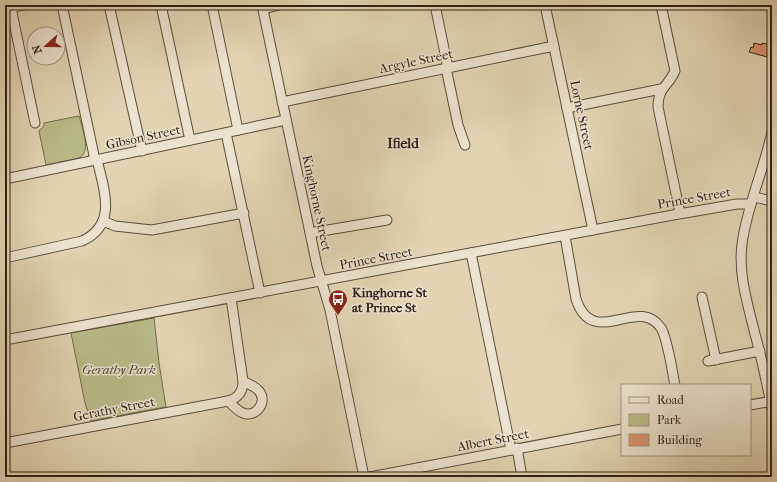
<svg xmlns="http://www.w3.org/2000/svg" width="777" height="482" font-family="'IM FELL French Canon',serif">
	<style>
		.green { fill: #b8bb89; stroke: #736e4f }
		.building { fill: #d9946d; stroke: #2e2015 }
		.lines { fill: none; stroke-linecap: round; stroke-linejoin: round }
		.minor-casing { stroke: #5b4d3c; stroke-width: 11 }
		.minor { stroke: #ece3ce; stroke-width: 9 }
		.labels { text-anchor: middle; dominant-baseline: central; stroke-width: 3; stroke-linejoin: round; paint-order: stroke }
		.street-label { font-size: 13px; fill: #2e2015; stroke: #ece3ce }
		.poi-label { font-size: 13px; font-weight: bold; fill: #2e2015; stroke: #ece3ce; text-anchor: start }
		.park-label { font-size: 13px; font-style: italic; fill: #504732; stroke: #ece3ce }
		.neighbourhood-label { font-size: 14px; font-weight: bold; fill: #2e2015; stroke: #ece3ce }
	</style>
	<rect width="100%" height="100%" fill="#e2d4b3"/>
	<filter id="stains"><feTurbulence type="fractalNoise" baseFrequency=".005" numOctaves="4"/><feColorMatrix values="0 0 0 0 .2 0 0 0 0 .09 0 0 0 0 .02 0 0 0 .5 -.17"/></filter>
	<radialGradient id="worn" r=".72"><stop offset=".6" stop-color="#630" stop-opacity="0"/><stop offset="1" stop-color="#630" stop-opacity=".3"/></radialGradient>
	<g class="green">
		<path d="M79,116C82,127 92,152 79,158L46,165L39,131L44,126V123Z"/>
		<polygon points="154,318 159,363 166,407 91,421 85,403 71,333"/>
	</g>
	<polygon class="building" points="754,43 762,45 762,43 772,45 771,58 749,52 751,47 753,48"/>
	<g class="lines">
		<g class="minor-casing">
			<g id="minor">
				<polyline points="62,5 95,160"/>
				<polyline points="109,5 142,151"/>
				<polyline points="161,5 190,140"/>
				<polyline points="212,5 238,130"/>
				<polyline points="262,5 317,266 330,310 364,477"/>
				<polyline points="435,5 448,68"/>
				<polyline points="545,5 593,230"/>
				<path d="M661,5L675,71C668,87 658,87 658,107L680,213"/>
				<polyline points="11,8 35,123"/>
				<polyline points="6,9 24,5"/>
				<polyline points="263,9 279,5"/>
				<polyline points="446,68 458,125 465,145"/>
				<polyline points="282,102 554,46"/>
				<polyline points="567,108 661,89"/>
				<path d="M772,132C764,169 747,206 742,244C738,275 748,305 755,334C762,359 767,384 772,409"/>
				<polyline points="226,133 260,293"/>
				<polyline points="5,179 286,120"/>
				<polyline points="754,197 772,201"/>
				<polyline points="103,221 115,226 152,230 244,213"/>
				<polyline points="310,233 387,220"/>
				<path d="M565,236L576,299C593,351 638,294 661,328C668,340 672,371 675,385"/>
				<polyline points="471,253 511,450"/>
				<path d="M5,258L82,241C118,225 104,189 97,160"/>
				<polyline points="702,297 716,360"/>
				<polyline points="5,340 673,215 737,204 751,204"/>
				<polyline points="708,361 760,351"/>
				<path d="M228,401C233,405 237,411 243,413C256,418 268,402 259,391C255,386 248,384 243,381"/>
				<polyline points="750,405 772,401"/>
				<path d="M5,443L228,401C238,398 243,392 243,381L231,298"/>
				<polyline points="517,448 522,477"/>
				<polyline points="370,477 622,429"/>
			</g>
		</g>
		<use href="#minor" class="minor"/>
	</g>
	<defs>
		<g id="bus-pin" transform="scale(1)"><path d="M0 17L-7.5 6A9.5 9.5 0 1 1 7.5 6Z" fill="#8f2418" stroke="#ece3ce"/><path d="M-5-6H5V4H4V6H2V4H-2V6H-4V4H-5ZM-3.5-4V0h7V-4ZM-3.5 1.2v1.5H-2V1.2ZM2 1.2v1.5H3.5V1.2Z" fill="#fff"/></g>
	</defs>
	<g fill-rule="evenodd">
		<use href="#bus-pin" x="338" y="299"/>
	</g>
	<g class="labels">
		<g class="street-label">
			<text transform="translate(416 61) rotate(-12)">Argyle Street</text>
			<text transform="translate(582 115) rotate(78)">Lorne Street</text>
			<text transform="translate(143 137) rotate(-12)">Gibson Street</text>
			<text transform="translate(694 198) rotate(-10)">Prince Street</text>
			<text transform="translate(317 203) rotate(78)">Kinghorne Street</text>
			<text transform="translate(376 258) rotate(-11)">Prince Street</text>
			<text transform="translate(114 409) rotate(-11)">Gerathy Street</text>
			<text transform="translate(493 440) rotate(-11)">Albert Street</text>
		</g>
		<g class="poi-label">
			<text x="352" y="292">Kinghorne St<tspan x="352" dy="15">at Prince St</tspan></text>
		</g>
		<g class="park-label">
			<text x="119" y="369">Gerathy Park</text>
		</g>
		<g class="neighbourhood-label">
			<text x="403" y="143">Ifield</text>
		</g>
	</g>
	<rect width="777" height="482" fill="none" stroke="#e2d4b3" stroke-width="20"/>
	<rect x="6" y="6" width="765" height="470" fill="none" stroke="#2e2015" stroke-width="2"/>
	<rect x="10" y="10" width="757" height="462" fill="none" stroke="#2e2015"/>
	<rect x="621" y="384" width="130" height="72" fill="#ece3ce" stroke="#a09584"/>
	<rect x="629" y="397" width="20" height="6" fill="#ece3ce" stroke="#a09584"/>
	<text x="657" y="404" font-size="12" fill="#2e2015">Road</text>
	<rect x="629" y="414" width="20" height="12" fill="#b8bb89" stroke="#a09584"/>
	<text x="657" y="424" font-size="12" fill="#2e2015">Park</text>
	<rect x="629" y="434" width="20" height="12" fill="#d9946d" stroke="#a09584"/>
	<text x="657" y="444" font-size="12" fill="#2e2015">Building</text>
	<g transform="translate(46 46) rotate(249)"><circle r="19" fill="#ece3ce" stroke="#a09584"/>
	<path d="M0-3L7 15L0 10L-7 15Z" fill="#8f2418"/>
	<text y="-6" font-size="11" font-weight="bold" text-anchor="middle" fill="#2e2015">N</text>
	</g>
	<rect width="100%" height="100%" filter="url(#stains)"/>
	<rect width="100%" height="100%" fill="url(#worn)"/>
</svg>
